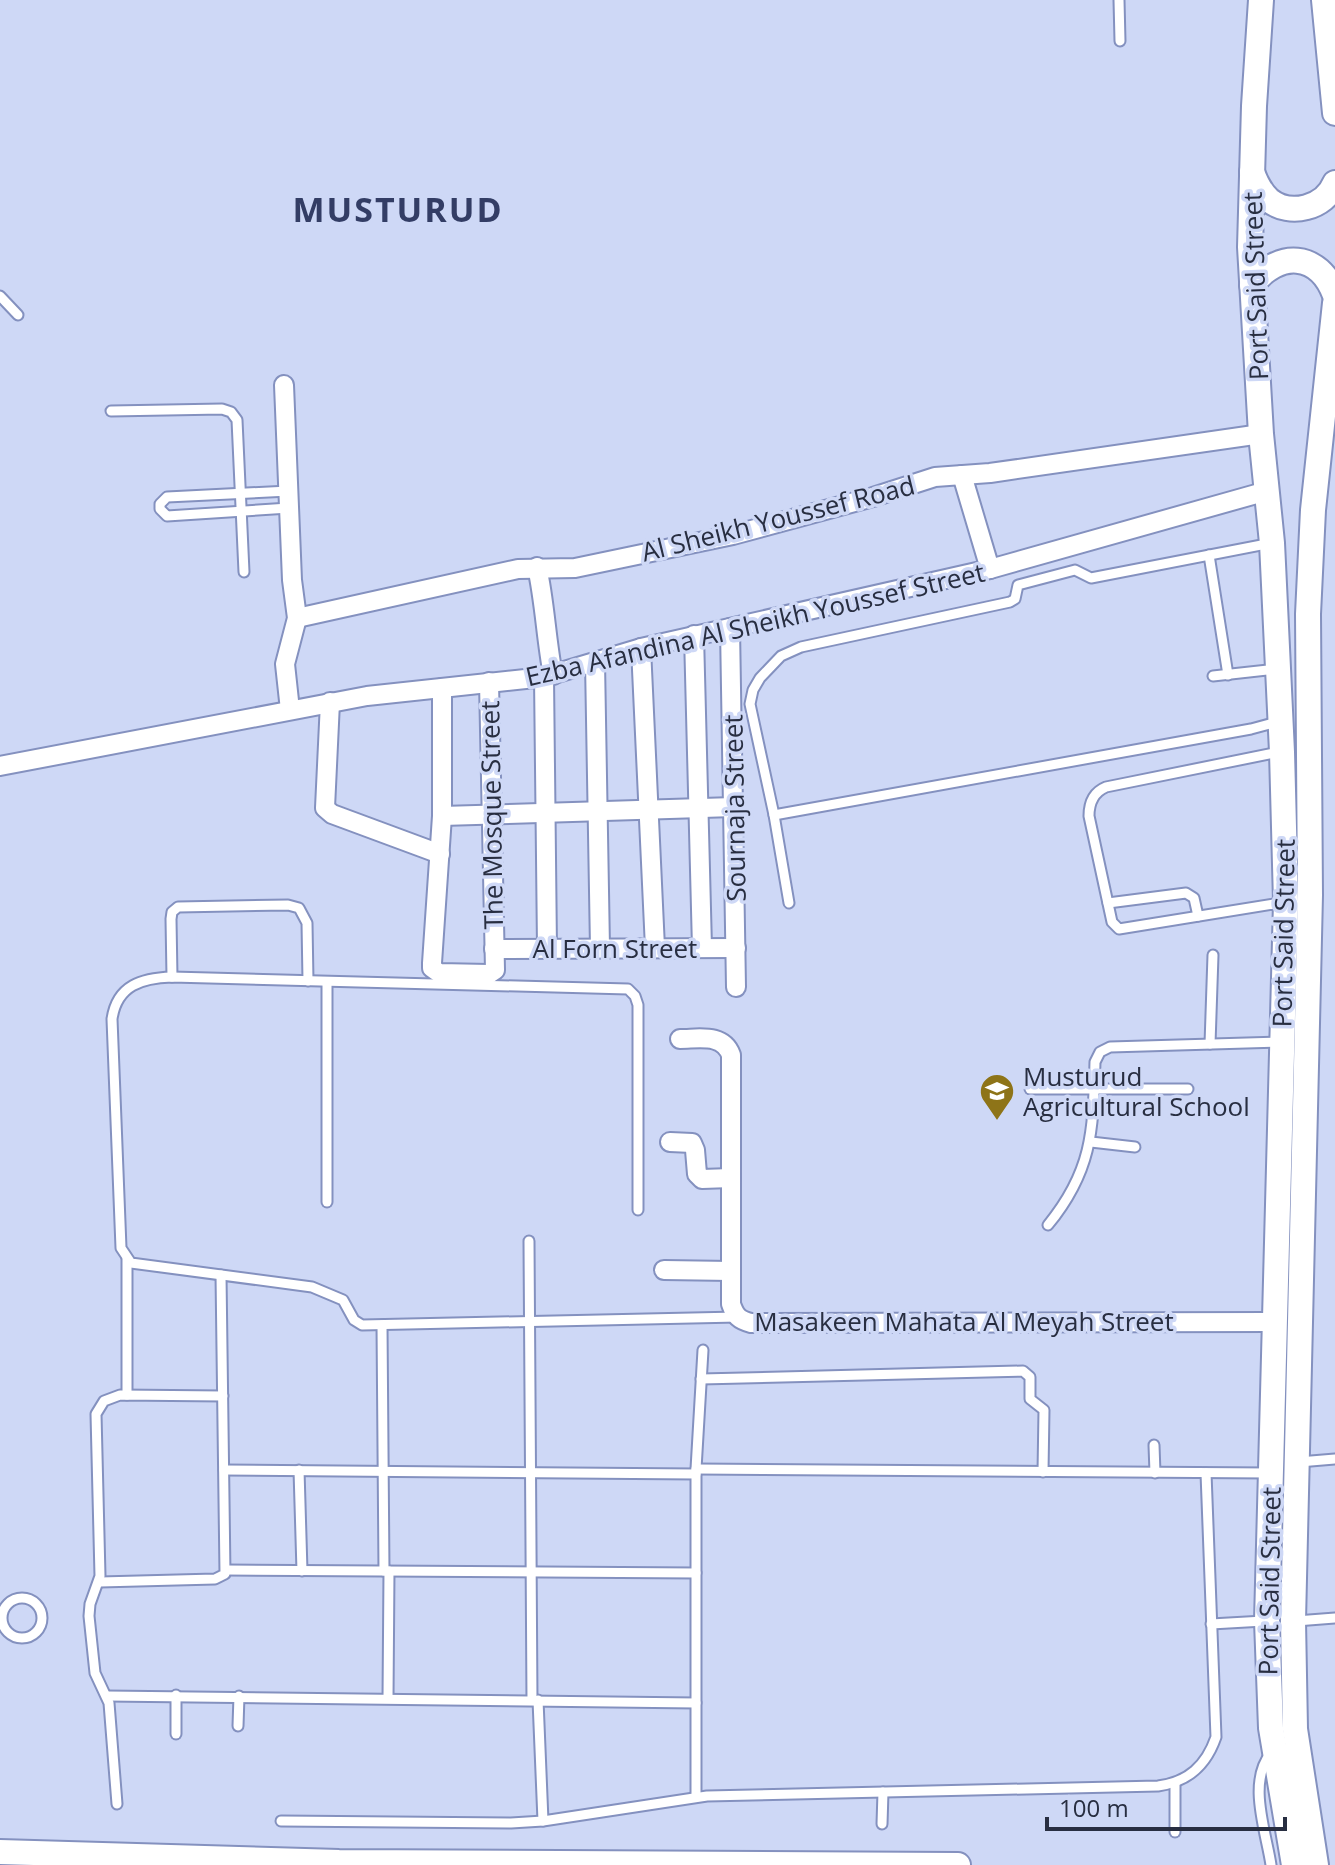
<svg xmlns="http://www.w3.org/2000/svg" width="1335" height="1865" font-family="'Open Sans',sans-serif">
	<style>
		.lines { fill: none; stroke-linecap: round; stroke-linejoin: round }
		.lane-casing { stroke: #8491bf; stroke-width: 13 }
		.street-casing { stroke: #8491bf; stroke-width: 22 }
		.secondary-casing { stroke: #8491bf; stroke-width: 28 }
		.lane { stroke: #fff; stroke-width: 9 }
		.street { stroke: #fff; stroke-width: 18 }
		.secondary { stroke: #fff; stroke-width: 24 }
		.labels { text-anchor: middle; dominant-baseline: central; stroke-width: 7; stroke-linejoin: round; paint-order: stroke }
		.street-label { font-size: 26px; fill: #282e41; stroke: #ced8f6 }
		.poi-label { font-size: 26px; fill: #282e41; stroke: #ced8f6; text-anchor: start }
		.district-label { font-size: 34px; font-weight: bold; letter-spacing: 2px; fill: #333d65; stroke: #ced8f6 }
	</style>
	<rect width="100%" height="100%" fill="#ced8f6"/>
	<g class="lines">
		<g class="lane-casing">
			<g id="lane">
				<polyline points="1119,0 1120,41"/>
				<polyline points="0,296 18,315"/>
				<polyline points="111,411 222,409 231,412 237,420 244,572"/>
				<polyline points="289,491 167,497 160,504 160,509 167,516 289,508"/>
				<polyline points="1209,555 1228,675"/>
				<polyline points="1213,676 1277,669"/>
				<path d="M1279,752L1106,787C1094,792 1089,802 1089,816L1112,922L1119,929L1286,902"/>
				<polyline points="774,815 1251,729 1277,722"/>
				<polyline points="789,903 774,815 750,704 753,690 760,678 781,656 801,647 1010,602 1015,599 1018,585 1075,570 1091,578 1272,543"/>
				<polyline points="1108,903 1186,893 1194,898 1198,916"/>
				<polyline points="172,977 171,919 172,912 178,907 288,905 299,908 307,923 308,981"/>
				<polyline points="327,982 327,1202"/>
				<polyline points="1210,1044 1213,955"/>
				<polyline points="1030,1089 1188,1089"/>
				<polyline points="1091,1142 1135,1147"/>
				<path d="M638,1210V1005L635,996L628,989L172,977C142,978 117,985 112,1019L121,1248L131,1263L312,1287L343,1300L354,1320L362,1325L738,1317"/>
				<path d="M1048,1225C1093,1170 1093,1130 1095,1062L1100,1052L1110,1047L1282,1042"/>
				<polyline points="529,1241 532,1700"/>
				<polyline points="127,1259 127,1395"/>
				<polyline points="382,1325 384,1571"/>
				<polyline points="701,1379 1023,1371 1030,1377 1030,1399 1044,1410 1043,1472"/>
				<polyline points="1154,1445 1155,1473"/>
				<polyline points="1299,1462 1335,1459"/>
				<polyline points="696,1469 1269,1473"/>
				<polyline points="224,1470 696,1474"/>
				<polyline points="299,1470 302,1571"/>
				<polyline points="226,1570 696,1573"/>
				<polyline points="100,1582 215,1579 225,1574 221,1275"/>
				<circle cx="22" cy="1618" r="20"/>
				<polyline points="1296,1621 1335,1618"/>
				<polyline points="1211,1624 1264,1621"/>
				<polyline points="176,1695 176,1734"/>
				<polyline points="107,1696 696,1703"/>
				<polyline points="388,1698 389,1571"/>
				<polyline points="538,1700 543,1821"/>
				<polyline points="238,1726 239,1696"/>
				<polyline points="1175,1784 1175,1832"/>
				<polyline points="696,1796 696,1469 703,1350"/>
				<polyline points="117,1804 109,1703 95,1673 89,1616 90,1604 100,1576 96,1414 104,1401 120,1395 223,1396"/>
				<path d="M281,1821L511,1823L543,1821L707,1796L1158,1786C1188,1782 1206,1766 1216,1737L1206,1473"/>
				<polyline points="882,1824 883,1792"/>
				<path d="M1271,1865C1266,1831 1247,1782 1271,1753"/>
			</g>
		</g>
		<g class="street-casing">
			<g id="street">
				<polyline points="284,385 292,580 297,618 285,664 290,710"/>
				<polyline points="962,475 990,569"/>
				<path d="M537,567C545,603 546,639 553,675"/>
				<polyline points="297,618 518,569 575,568 733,535 873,497 935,477 990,473 1261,434"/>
				<polyline points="730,628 736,987"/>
				<polyline points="694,635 702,948"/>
				<polyline points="641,648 655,948"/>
				<polyline points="595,662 600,948"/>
				<polyline points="544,677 547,948"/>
				<polyline points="442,688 442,816 432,963 432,968 439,973 489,974 495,970 489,682"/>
				<polyline points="330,702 325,808 332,814 440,854"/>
				<polyline points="0,766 367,696 544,677 641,648 990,569 1267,491"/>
				<polyline points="442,816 734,807"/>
				<polyline points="494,949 736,948"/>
				<path d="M680,1039C699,1039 723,1033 731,1055V1304C735,1316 739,1320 751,1323L1274,1322"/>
				<polyline points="670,1142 692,1143 695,1150 697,1174 702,1179 731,1178"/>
				<polyline points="664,1270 731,1271"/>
			</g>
		</g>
		<g class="secondary-casing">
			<g id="secondary">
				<polyline points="1261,0 1254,106 1250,247 1261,434 1272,543 1282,752 1286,902 1267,1621 1271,1728 1294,1865"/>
				<polyline points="1324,0 1335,113"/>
				<path d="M1252,172C1256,183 1260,192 1269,200C1290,217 1325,208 1335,183"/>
				<path d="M1252,285C1278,250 1319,252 1335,295"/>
				<polyline points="0,1852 339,1862 958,1865"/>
				<polyline points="1316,1865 1295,1729 1293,1621 1310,895 1308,614 1313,510 1335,303"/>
			</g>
		</g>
		<use href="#lane" class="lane"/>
		<use href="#street" class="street"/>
		<use href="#secondary" class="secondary"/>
	</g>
	<defs>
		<g id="school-pin" transform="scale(1.8)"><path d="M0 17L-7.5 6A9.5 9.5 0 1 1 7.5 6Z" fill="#8e7418" stroke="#ced8f6"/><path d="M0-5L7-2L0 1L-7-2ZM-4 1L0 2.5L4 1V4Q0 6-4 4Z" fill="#fff"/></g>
	</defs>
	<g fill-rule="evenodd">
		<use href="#school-pin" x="997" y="1091"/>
	</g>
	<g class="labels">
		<g class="street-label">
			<text transform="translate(1255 286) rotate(-92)">Port Said Street</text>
			<text transform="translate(778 518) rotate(-14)">Al Sheikh Youssef Road</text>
			<text transform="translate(755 624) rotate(-13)">Ezba Afandina Al Sheikh Youssef Street</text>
			<text transform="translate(734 808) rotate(-91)">Sournaja Street</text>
			<text transform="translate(491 815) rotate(-91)">The Mosque Street</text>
			<text transform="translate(1283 933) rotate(-89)">Port Said Street</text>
			<text x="615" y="948">Al Forn Street</text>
			<text x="964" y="1321">Masakeen Mahata Al Meyah Street</text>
			<text transform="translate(1269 1581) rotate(-89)">Port Said Street</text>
		</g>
		<g class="poi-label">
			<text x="1023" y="1076">Musturud<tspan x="1023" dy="30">Agricultural School</tspan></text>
		</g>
		<g class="district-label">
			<text x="398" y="209">MUSTURUD</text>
		</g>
	</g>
	<path d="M1047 1817v12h238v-12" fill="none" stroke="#282e41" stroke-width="4"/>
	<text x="1059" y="1817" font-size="24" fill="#282e41" stroke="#ced8f6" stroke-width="6" paint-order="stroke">100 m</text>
</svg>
